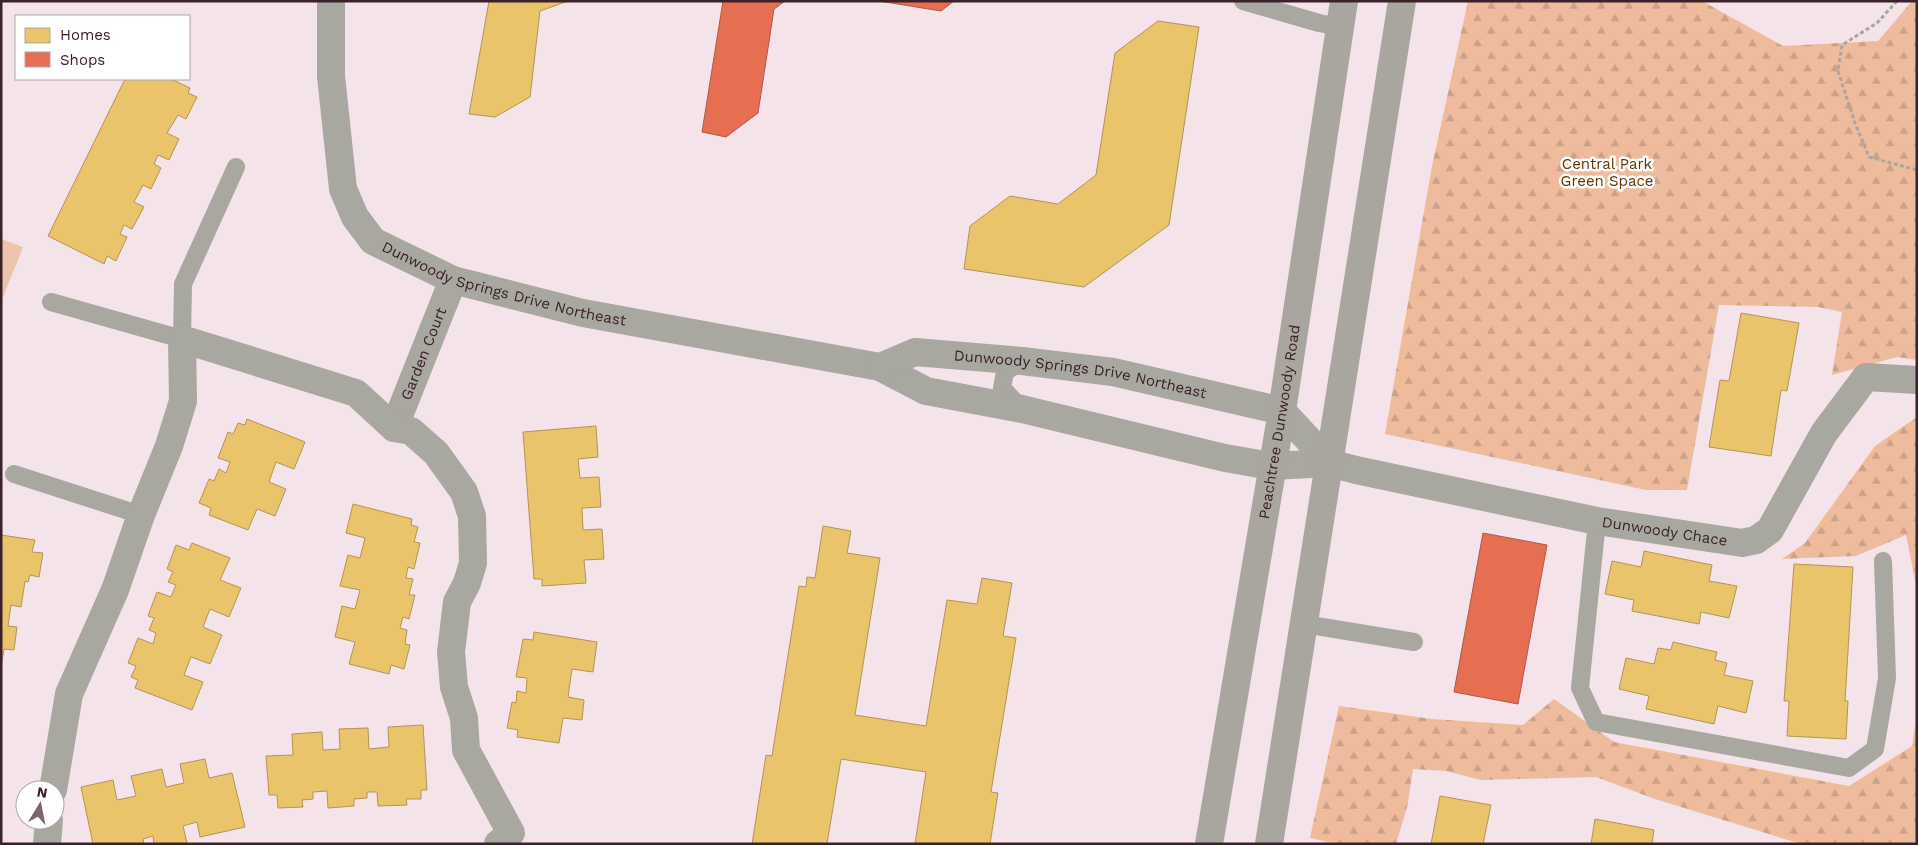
<svg xmlns="http://www.w3.org/2000/svg" width="1918" height="845" font-family="'Work Sans',sans-serif">
	<style>
		.forest { fill: url(#forest-firs) }
		.pitch { fill: #ecc3ac }
		.homes { fill: #e9c46a; stroke: #b59357 }
		.shops { fill: #e76f51; stroke: #b35845 }
		.lines { fill: none; stroke-linecap: round; stroke-linejoin: round }
		.path { stroke: #aba6a2; stroke-width: 3; stroke-dasharray: 4 2.5; stroke-linecap: butt }
		.service { stroke: #a8a7a0; stroke-width: 18 }
		.minor { stroke: #a8a7a0; stroke-width: 28 }
		.secondary { stroke: #a8a69e; stroke-width: 28 }
		.labels { text-anchor: middle; dominant-baseline: central; stroke-width: 5; stroke-linejoin: round; paint-order: stroke }
		.park-label { font-size: 15px; fill: #663401; stroke: #fff }
		.street-label { font-size: 15px; fill: #3b212a; stroke: #fff }
	</style>
	<defs>
		<pattern id="forest-firs" width="22" height="20" patternUnits="userSpaceOnUse" patternTransform="scale(1.25)"><rect width="22" height="20" fill="#eebc9d"/><path d="M5 1l3.5 6h-7zM16 11l3.5 6h-7z" fill="#cda187"/></pattern>
	</defs>
	<rect width="100%" height="100%" fill="#f4e3e8"/>
	<g class="forest">
		<polygon points="1468,1 1702,1 1783,46 1878,41 1912,1 1917,1 1917,360 1897,357 1832,375 1842,312 1818,307 1719,305 1687,490 1646,490 1385,434 1432,166"/>
		<polygon points="1917,417 1917,590 1906,535 1856,556 1782,559 1805,543 1875,446"/>
		<polygon points="1554,699 1614,742 1849,786 1912,746 1917,712 1917,844 1801,844 1655,799 1596,777 1481,780 1446,771 1413,769 1407,808 1396,844 1337,844 1310,838 1339,706 1432,719 1523,725"/>
	</g>
	<polygon class="pitch" points="1,239 23,247 1,302"/>
	<g class="homes">
		<polygon points="489,1 568,1 540,11 530,97 495,117 469,114"/>
		<polygon points="1158,21 1199,27 1169,225 1084,287 964,269 970,226 1010,196 1058,204 1096,175 1115,53"/>
		<polygon points="125,79 171,79 190,88 188,93 197,97 186,119 178,115 167,133 179,139 169,160 158,155 154,164 161,168 151,189 143,185 134,202 144,207 132,229 124,225 120,234 127,237 116,261 107,256 104,264 48,236"/>
		<polygon points="1741,313 1799,323 1787,391 1781,390 1771,456 1709,447 1720,380 1729,381"/>
		<polygon points="247,419 305,442 294,469 276,462 269,482 286,489 275,516 257,509 248,530 209,515 211,508 199,503 209,479 214,481 219,469 226,473 230,462 218,458 228,432 233,434 238,423 245,425"/>
		<polygon points="596,426 598,457 578,459 580,478 599,477 601,507 582,508 583,530 602,529 604,559 584,560 586,583 542,586 542,579 534,579 523,432"/>
		<polygon points="353,504 412,519 411,525 418,527 414,542 420,543 414,569 408,567 406,578 413,579 409,595 415,595 409,619 403,617 400,628 407,630 405,644 410,645 404,669 391,665 389,674 349,664 355,642 335,637 342,606 355,609 360,590 340,586 348,555 360,558 365,538 346,533"/>
		<polygon points="823,526 851,531 847,553 880,558 855,715 926,726 947,600 977,604 982,578 1012,583 1003,636 1016,638 991,792 998,793 990,844 915,844 926,772 841,759 827,844 752,844 766,755 772,756 799,586 806,587 807,577 815,578"/>
		<polygon points="1,535 35,540 32,552 43,553 39,577 30,575 28,582 25,581 21,607 11,605 8,626 17,627 14,650 4,649 1,668"/>
		<polygon points="192,543 230,558 220,580 241,588 229,617 210,609 203,627 222,635 210,664 191,657 184,675 203,682 192,710 135,688 138,680 131,677 136,666 128,663 138,638 153,644 156,633 149,630 154,618 148,616 157,592 171,597 176,585 168,582 173,572 167,569 176,545 189,550"/>
		<polygon points="1644,551 1712,565 1709,581 1737,586 1729,618 1701,612 1699,624 1632,611 1634,600 1605,594 1612,561 1641,567"/>
		<polygon points="1794,564 1853,567 1845,701 1848,701 1846,739 1787,736 1789,701 1784,701"/>
		<polygon points="534,632 597,642 593,672 572,669 568,697 584,700 582,720 563,718 559,743 517,737 518,730 507,728 512,702 516,703 517,691 526,693 527,678 516,677 523,639 533,640"/>
		<polygon points="1673,642 1717,652 1715,660 1727,663 1724,675 1753,681 1746,713 1718,706 1714,724 1646,709 1649,696 1619,689 1626,658 1654,664 1658,648 1671,650"/>
		<polygon points="423,725 427,790 421,790 421,799 406,799 407,805 378,806 377,792 367,792 367,798 354,799 354,806 328,808 327,791 313,792 313,799 302,800 303,807 278,808 277,795 269,795 266,756 293,755 292,734 322,732 323,750 340,749 339,729 368,728 369,749 389,747 388,727"/>
		<polygon points="205,759 209,778 232,773 245,827 200,837 197,822 183,826 187,843 183,844 154,844 153,836 143,839 144,844 93,844 81,787 113,780 117,800 136,796 131,776 162,769 166,787 184,783 180,764"/>
		<polygon points="1440,796 1491,805 1483,844 1431,844"/>
		<polygon points="1595,819 1654,830 1652,844 1591,844"/>
	</g>
	<g class="shops">
		<polygon points="723,1 785,1 774,9 758,113 726,137 702,132"/>
		<polygon points="879,1 954,1 941,11"/>
		<polygon points="1483,533 1547,545 1518,704 1454,692"/>
	</g>
	<g class="lines">
		<polyline class="path" points="1897,1 1877,23 1842,45 1838,71 1855,123 1869,157 1917,170"/>
		<g class="service">
			<polyline points="1243,1 1319,23 1340,27"/>
			<polyline points="51,302 182,339 183,284 236,167"/>
			<polyline points="1021,408 1002,388 1005,372 1022,361"/>
			<polyline points="14,474 141,515"/>
			<polyline points="1597,521 1580,688 1596,722 1849,768 1875,749 1887,678 1883,561"/>
			<polyline points="1304,624 1414,642"/>
		</g>
		<g class="minor">
			<path id="s1" d="M331,1V76L343,189L355,217L373,241L453,280L583,313L880,367L926,391L1022,409L1225,458L1271,466L1330,463L1356,470L1597,521L1742,543L1756,540L1770,530L1824,433L1866,377L1917,380"/>
			<path id="s2" d="M880,367L915,352L1022,361L1113,372L1282,411L1330,463"/>
			<path id="s3" d="M394,428L453,280"/>
			<polyline points="53,790 69,694 115,590 141,515 169,446 183,401 182,339 356,393 394,428 411,431 436,453 464,492 472,516 473,563 467,583 457,602 451,652 454,687 464,718 466,750 511,833 498,844"/>
			<polyline points="47,844 49,820"/>
		</g>
		<g class="secondary">
			<path id="s4" d="M1209,844L1282,411L1344,1"/>
			<polyline points="1269,844 1402,1"/>
		</g>
	</g>
	<g class="labels">
		<g class="park-label">
			<text x="1607" y="164">Central Park<tspan x="1607" dy="17">Green Space</tspan></text>
		</g>
		<g class="street-label">
			<text stroke="none"><textPath href="#s1" startOffset="388">Dunwoody Springs Drive Northeast</textPath></text>
			<text stroke="none"><textPath href="#s3" startOffset="80">Garden Court</textPath></text>
			<text stroke="none"><textPath href="#s2" startOffset="205">Dunwoody Springs Drive Northeast</textPath></text>
			<text stroke="none"><textPath href="#s4" startOffset="428">Peachtree Dunwoody Road</textPath></text>
			<text stroke="none"><textPath href="#s1" startOffset="1580">Dunwoody Chace</textPath></text>
		</g>
	</g>
	<rect width="1918" height="845" fill="none" stroke="#3b212a" stroke-width="5"/>
	<rect x="15" y="15" width="175" height="65" fill="#ffffff" stroke="#b1a6aa"/>
	<rect x="25" y="28" width="25" height="15" fill="#e9c46a" stroke="#b1a6aa"/>
	<text x="60" y="40" font-size="15" fill="#3b212a">Homes</text>
	<rect x="25" y="52" width="25" height="15" fill="#e76f51" stroke="#b1a6aa"/>
	<text x="60" y="65" font-size="15" fill="#3b212a">Shops</text>
	<g transform="translate(40 805) rotate(10)"><circle r="24" fill="#ffffff" stroke="#b1a6aa"/>
	<path d="M0-4L9 19L0 12L-9 19Z" fill="#7c656c"/>
	<text y="-8" font-size="14" font-weight="bold" text-anchor="middle" fill="#3b212a">N</text>
	</g>
</svg>
